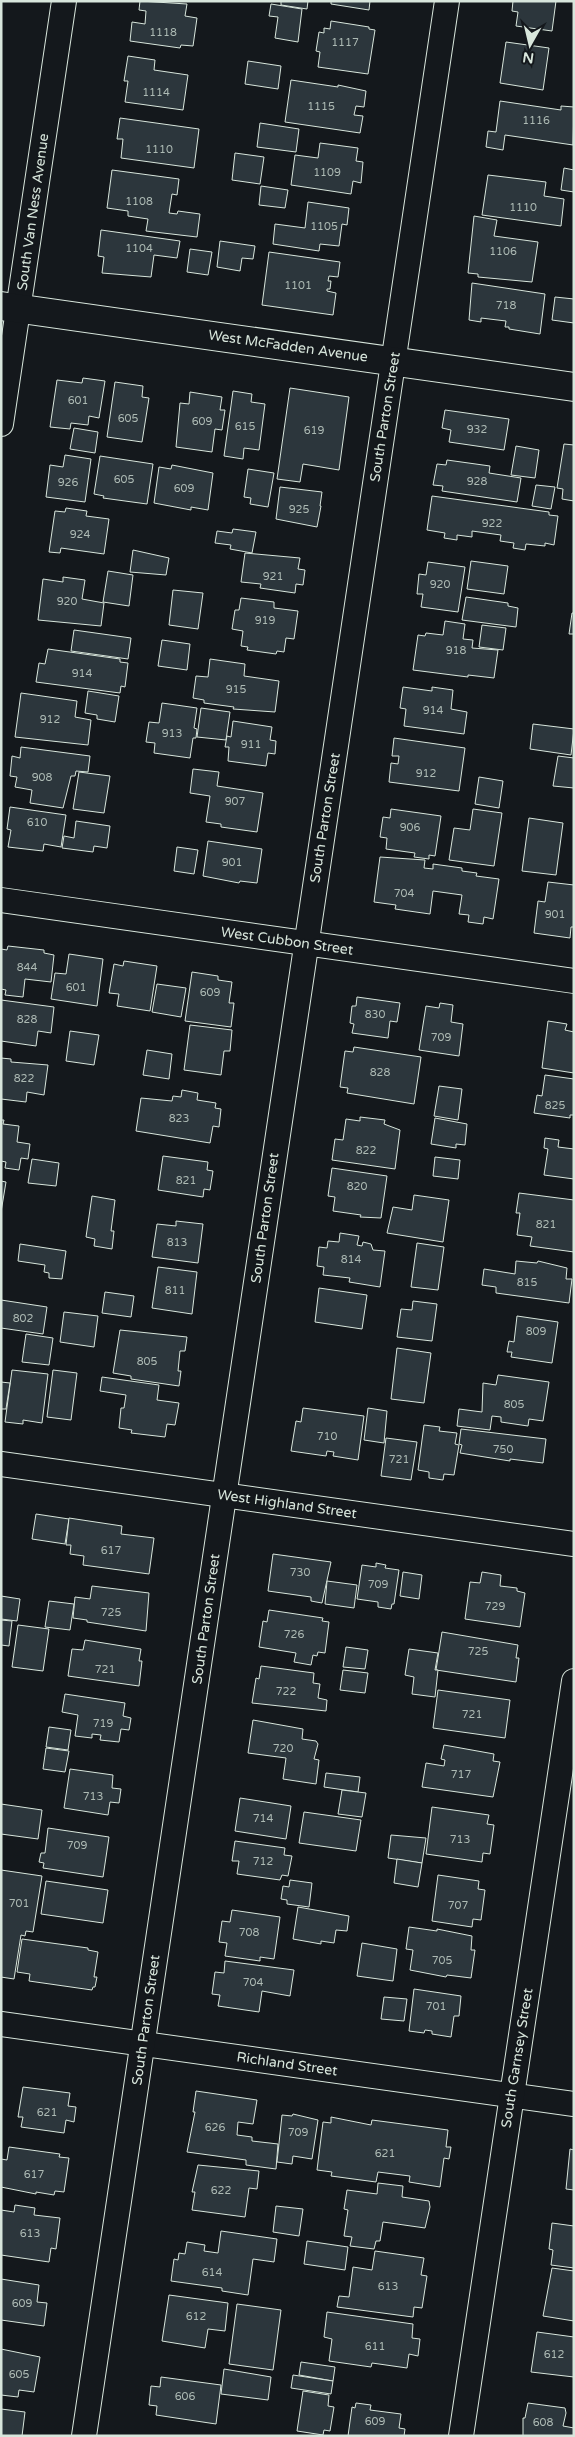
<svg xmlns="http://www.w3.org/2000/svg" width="575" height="2437" font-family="'Varela Round',sans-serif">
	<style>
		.building { fill: #2c363c; stroke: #d8e6dc }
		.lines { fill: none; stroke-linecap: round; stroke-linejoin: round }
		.minor-casing { stroke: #d8e6dc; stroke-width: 26 }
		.tertiary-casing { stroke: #d8e6dc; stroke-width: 30 }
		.minor { stroke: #14181c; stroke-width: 24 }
		.tertiary { stroke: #14181c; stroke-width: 28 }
		.labels { text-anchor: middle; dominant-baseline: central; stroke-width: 4; stroke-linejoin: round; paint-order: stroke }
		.number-label { font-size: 11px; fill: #adbab4 }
		.street-label { font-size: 14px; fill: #d8e6dc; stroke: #14181c }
	</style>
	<rect width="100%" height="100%" fill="#14181c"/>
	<g class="building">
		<polygon points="140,1 187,4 185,16 197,18 193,46 181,45 180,48 130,41 132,22 145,24 146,11 139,10"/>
		<polygon points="281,1 308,1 307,9 281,5"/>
		<polygon points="331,1 370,1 369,10 331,4"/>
		<polygon points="513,1 556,1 552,31 516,26 518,12 512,11"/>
		<polygon points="271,4 302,9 298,42 275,38 278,17 269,16"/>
		<polygon points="331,21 369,27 369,29 375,30 368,74 318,67 320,52 316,51 319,32 324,33 324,28 330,29"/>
		<polygon points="506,42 549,48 543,90 500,83"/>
		<polygon points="128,56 155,60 154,70 188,75 183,110 125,102 128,81 124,81"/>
		<polygon points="248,61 281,66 278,89 245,84"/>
		<polygon points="291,80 338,87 338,85 366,91 364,107 356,106 354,115 363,116 360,133 285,122"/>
		<polygon points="500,101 561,110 561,106 574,107 573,145 505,135 503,150 486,147 488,131 496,132"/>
		<polygon points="120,118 199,129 194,168 121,158 123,139 117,139"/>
		<polygon points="260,123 299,129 296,152 257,147"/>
		<polygon points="320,143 358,148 356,161 363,162 361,183 353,181 351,194 291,185 295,155 318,158"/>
		<polygon points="235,153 264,157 260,184 232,180"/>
		<polygon points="564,168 574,170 574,192 561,190"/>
		<polygon points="112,170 179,179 177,195 172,194 169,213 177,214 178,211 200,214 197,237 146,231 148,219 128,216 128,211 107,208"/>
		<polygon points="488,175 546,182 544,196 564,199 561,226 482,215"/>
		<polygon points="261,186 288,190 285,208 259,205"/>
		<polygon points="308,202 349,208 347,225 342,224 339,246 320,244 319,251 273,244 275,224 305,228"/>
		<polygon points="474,216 497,220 494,236 538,242 532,282 478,277 478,274 468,273"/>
		<polygon points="101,230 180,241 177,258 154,255 151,277 102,273 104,257 98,256"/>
		<polygon points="220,241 255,246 253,259 242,258 240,271 217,267"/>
		<polygon points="190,249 212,252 208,275 187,272"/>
		<polygon points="269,252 340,262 338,277 329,276 328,281 331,281 330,289 327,289 327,291 336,293 333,315 262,305"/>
		<polygon points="472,283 545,294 540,334 509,329 509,327 505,327 506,321 481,318 481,322 469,320"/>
		<polygon points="555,297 574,299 574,323 552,320"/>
		<polygon points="83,378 105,381 99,418 89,416 88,425 71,423 70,429 50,427 57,380 82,383"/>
		<polygon points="115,382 143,386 142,397 149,398 142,442 107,437"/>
		<polygon points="290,388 349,397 339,470 303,464 300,482 277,479"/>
		<polygon points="233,391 252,394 251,402 265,404 259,450 244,448 243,459 224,456"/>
		<polygon points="190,392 222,397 220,410 225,410 222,430 215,429 212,452 176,447 180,403 189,404"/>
		<polygon points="445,410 509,419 504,450 449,442 451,430 442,428"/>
		<polygon points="74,428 98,432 95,453 70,449"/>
		<polygon points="564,444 574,445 574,501 562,499 563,489 557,488"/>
		<polygon points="516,446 539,450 535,478 511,475"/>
		<polygon points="65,455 91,459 85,502 46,497 50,465 63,467"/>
		<polygon points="100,456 153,464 147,504 103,498 104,496 94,494"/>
		<polygon points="447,460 490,466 489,473 521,478 517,502 442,491 443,486 433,485 437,464 446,465"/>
		<polygon points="172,465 213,473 208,510 191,507 191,510 154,503 159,467 171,469"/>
		<polygon points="248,469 274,473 268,507 250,504 251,498 244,497"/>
		<polygon points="536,485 555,487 551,509 532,506"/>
		<polygon points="280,487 322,492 320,506 321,506 317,527 276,519"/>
		<polygon points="432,496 549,512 549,515 558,516 554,545 545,543 545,546 526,544 525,550 513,548 514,543 500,541 501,535 472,531 472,537 457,535 457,540 444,538 445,533 427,530"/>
		<polygon points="66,508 87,511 86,516 109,519 104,554 61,548 60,553 49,552 55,511 65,512"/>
		<polygon points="233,529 256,532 252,553 230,549 231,545 215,543 217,531 232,533"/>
		<polygon points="133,550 169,558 166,575 130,572"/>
		<polygon points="245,553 300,558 298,569 305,570 303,585 296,584 295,593 260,588 261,584 241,582"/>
		<polygon points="471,561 508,566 504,594 467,589"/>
		<polygon points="428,562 465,567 458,612 421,607 423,594 417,594 419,574 426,575"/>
		<polygon points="108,571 133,575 129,606 103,602"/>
		<polygon points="63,577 85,580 82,599 104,603 101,626 38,620 43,579 63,582"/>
		<polygon points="173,590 203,593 198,629 169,625"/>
		<polygon points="466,597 508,603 508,606 518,608 516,627 462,620"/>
		<polygon points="241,598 274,602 274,608 298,611 294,639 286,638 284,652 277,651 276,654 247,650 248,647 241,646 243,631 232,629 235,610 239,610"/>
		<polygon points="572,613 574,613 574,634 569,634"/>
		<polygon points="445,621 465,624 463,639 473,640 472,648 498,650 494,678 468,675 468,677 413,670 418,635 425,636 426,633 443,635"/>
		<polygon points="482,625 506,628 503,650 479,647"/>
		<polygon points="74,630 131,638 128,659 71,651"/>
		<polygon points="162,640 190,644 187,670 158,666"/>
		<polygon points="48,649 120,659 120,662 128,663 125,687 121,686 120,693 36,682 39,663 45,664"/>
		<polygon points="210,659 245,664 244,676 279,681 275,712 233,709 234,707 204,703 204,700 193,698 196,676 208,677"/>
		<polygon points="403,687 432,691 432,687 453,690 451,709 467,712 464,734 404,726 406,709 400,708"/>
		<polygon points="88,691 119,696 115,722 97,719 97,715 85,713"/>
		<polygon points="21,693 77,701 75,717 91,720 88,745 15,737"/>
		<polygon points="162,703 197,708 194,728 197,729 196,738 193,738 190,758 154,753 155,743 146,742 149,722 159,723"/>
		<polygon points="201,708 230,712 226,740 197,737"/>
		<polygon points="233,721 272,727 270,740 276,741 275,754 268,753 266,766 228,761 229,747 225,747 227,736 231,737"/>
		<polygon points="533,724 574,729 571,755 530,749"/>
		<polygon points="394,738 465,748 459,791 389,782 391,763 398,764 399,756 392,756"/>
		<polygon points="21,747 90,756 88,772 76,771 75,776 71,776 63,808 30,803 32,790 15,787 17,777 10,776 12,756 20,758"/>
		<polygon points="558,756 574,758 574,788 553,786"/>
		<polygon points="193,769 219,772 217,786 263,793 257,832 221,827 221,824 206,822 210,796 190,793"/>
		<polygon points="79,772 110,776 104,813 73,809"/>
		<polygon points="479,777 503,781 499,808 475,804"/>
		<polygon points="10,807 66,815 61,847 44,844 43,851 8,847 11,830 7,829"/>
		<polygon points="391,809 441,816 435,856 429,855 429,859 414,857 415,853 386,849 387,838 380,837 383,817 390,818"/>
		<polygon points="473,809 502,813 494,866 449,860 454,828 470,830"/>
		<polygon points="529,818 563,823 556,875 522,871"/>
		<polygon points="76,821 110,826 107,848 94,846 93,852 62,848 64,836 74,838"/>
		<polygon points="208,841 262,849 257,883 240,881 239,883 203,876"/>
		<polygon points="177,847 198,850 194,874 174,871"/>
		<polygon points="380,857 425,860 424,868 433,869 433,864 462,868 462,871 477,873 476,876 499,879 493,919 484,917 483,924 468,922 469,915 459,914 462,895 433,891 430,914 395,909 396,905 374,902"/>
		<polygon points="548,882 574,885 574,927 571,927 570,938 534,933 538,901 545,902"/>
		<polygon points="8,946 44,950 44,953 54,955 51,982 25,979 23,997 5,995 6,990 1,989 1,949 7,950"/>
		<polygon points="69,954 103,959 97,1006 51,999 55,973 66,974"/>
		<polygon points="124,961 157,966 150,1011 117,1006 119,994 109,993 114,964 123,966"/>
		<polygon points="192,972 218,976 218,980 232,982 229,1003 234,1003 231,1027 185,1021"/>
		<polygon points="157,984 186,988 181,1017 152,1012"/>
		<polygon points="357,997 400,1003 397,1022 390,1021 388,1038 352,1033 354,1024 350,1023 352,1006 356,1006"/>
		<polygon points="1,1000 54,1007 51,1033 38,1031 36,1046 1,1041"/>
		<polygon points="440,1003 453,1005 451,1022 463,1024 459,1056 419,1050 426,1006 439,1008"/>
		<polygon points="548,1021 567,1024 565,1030 574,1032 574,1073 542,1068"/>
		<polygon points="190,1025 232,1030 230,1051 224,1051 221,1075 184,1070"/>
		<polygon points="70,1031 99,1035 94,1065 66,1061"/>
		<polygon points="354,1047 421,1057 414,1104 347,1093 348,1088 340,1087 345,1051 353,1052"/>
		<polygon points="147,1050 172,1054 169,1079 143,1075"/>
		<polygon points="1,1058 11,1059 11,1062 48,1065 44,1095 27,1092 26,1102 1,1099"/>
		<polygon points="545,1075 574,1079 574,1115 570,1115 570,1118 534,1113 537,1095 542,1096"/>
		<polygon points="439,1086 462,1089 458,1120 434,1116"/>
		<polygon points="182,1090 198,1093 197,1100 216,1103 215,1108 221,1109 219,1127 213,1126 210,1143 136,1131 141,1098 172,1101 173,1096 181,1097"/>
		<polygon points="360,1117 385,1120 384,1124 400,1130 395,1169 332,1160 335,1139 343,1140 346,1119 360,1121"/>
		<polygon points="435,1118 467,1124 465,1145 456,1144 456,1148 431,1144"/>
		<polygon points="1,1120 4,1120 3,1124 19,1126 17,1142 30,1144 28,1159 21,1158 19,1170 5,1168 6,1162 1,1161"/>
		<polygon points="545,1138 559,1140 558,1147 574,1149 574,1179 544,1175 548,1149 544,1148"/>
		<polygon points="163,1156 208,1162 207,1170 213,1171 210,1190 204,1189 203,1197 158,1190"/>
		<polygon points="435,1157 460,1160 458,1179 433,1176"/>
		<polygon points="32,1159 59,1163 56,1186 28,1183"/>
		<polygon points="332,1168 387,1176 381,1218 360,1217 361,1215 333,1211 335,1197 328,1196"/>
		<polygon points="1,1181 6,1182 1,1212"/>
		<polygon points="519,1193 574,1200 574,1252 530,1246 532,1237 517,1235 520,1213 516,1213"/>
		<polygon points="414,1195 449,1200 443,1242 387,1233 393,1207 412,1210"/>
		<polygon points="92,1196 115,1200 111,1231 114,1231 112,1249 94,1246 95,1239 86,1237"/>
		<polygon points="176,1221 203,1224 198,1263 152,1257 157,1224 176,1226"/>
		<polygon points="340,1233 359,1236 357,1245 362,1246 363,1242 371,1244 373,1250 385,1251 380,1287 349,1282 350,1278 323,1275 324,1267 317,1266 319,1247 327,1248 328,1241 339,1242"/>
		<polygon points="417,1243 444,1247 438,1290 411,1287"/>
		<polygon points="20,1244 66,1251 62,1279 49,1278 49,1273 44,1272 45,1265 18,1261"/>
		<polygon points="516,1261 537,1263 538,1261 567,1268 566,1279 572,1279 569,1303 496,1293 496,1287 482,1285 484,1269 515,1274"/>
		<polygon points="158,1267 197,1272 192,1314 152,1308"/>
		<polygon points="319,1288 367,1295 362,1329 315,1322"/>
		<polygon points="105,1292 134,1296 131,1317 102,1313"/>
		<polygon points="1,1300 47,1307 43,1334 1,1328"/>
		<polygon points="413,1301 437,1304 432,1341 397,1337 401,1309 412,1310"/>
		<polygon points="64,1312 98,1316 94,1347 60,1342"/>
		<polygon points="517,1316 558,1322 552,1363 511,1357 512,1352 507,1352 509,1341 514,1342"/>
		<polygon points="120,1330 187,1337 185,1351 180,1351 178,1371 181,1371 179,1386 131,1379 131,1376 113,1373"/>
		<polygon points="26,1334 53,1338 49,1365 22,1362"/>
		<polygon points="397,1348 431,1353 424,1403 391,1399"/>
		<polygon points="12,1370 48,1374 42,1423 23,1420 23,1424 5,1422"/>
		<polygon points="53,1370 77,1373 71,1420 47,1417"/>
		<polygon points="498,1375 549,1382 543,1421 529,1419 528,1426 501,1422 501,1417 492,1416 490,1430 457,1426 459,1409 482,1412 483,1383 496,1385"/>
		<polygon points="102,1377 159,1385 157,1400 179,1403 175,1425 167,1424 165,1437 131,1433 132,1430 119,1428 121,1408 124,1408 126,1395 100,1391"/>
		<polygon points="1,1382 10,1383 6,1409 1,1409"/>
		<polygon points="303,1408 364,1416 358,1460 333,1456 334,1452 327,1451 326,1456 291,1451 296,1421 301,1422"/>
		<polygon points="368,1408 387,1411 384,1443 364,1440"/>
		<polygon points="424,1425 440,1427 439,1431 457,1433 455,1444 459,1445 454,1475 444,1474 443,1480 429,1478 429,1472 418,1470"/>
		<polygon points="461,1429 546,1439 543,1463 510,1459 510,1461 460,1453 462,1445 459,1444"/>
		<polygon points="386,1438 417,1442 411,1480 381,1476"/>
		<polygon points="36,1514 69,1519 65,1544 32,1539"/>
		<polygon points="69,1518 122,1526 121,1534 154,1538 149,1574 83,1565 84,1556 70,1554 71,1545 66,1545"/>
		<polygon points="273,1554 331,1562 322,1603 311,1601 311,1597 268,1591"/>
		<polygon points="376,1563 386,1565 385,1568 399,1570 394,1604 392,1604 391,1609 378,1607 378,1602 357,1599 362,1565 376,1567"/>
		<polygon points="403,1572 422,1575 419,1599 400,1596"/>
		<polygon points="482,1572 501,1575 500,1586 517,1588 517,1591 525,1593 520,1627 465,1619 470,1582 480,1583"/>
		<polygon points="327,1581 357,1585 354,1608 325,1604"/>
		<polygon points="92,1586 149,1593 146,1631 87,1622 87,1620 73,1618 75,1597 90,1599"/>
		<polygon points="1,1596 20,1599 17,1621 1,1619"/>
		<polygon points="49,1601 74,1604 70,1630 45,1627"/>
		<polygon points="269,1610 323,1618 322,1621 329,1622 325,1653 318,1652 317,1656 313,1655 311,1665 294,1662 296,1653 259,1647 263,1621 267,1622"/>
		<polygon points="1,1620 12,1621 9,1646 1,1645"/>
		<polygon points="18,1625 49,1629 43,1671 12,1667"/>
		<polygon points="442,1632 518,1645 516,1658 519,1658 516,1682 436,1670"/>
		<polygon points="85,1640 141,1649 139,1661 142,1661 139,1686 68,1676 72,1649 83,1650"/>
		<polygon points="346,1647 368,1650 365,1669 343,1667"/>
		<polygon points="409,1649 438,1653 435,1670 438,1670 435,1697 412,1694 414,1677 405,1675"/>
		<polygon points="261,1666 314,1673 313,1683 320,1684 318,1698 327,1700 326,1711 252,1703 256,1678 259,1679"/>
		<polygon points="343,1670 368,1673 365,1693 340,1690"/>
		<polygon points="438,1690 510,1700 505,1738 433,1728"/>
		<polygon points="65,1694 125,1703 123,1716 131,1718 129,1730 121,1729 119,1742 100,1740 101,1735 92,1734 92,1738 75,1736 78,1715 62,1712"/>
		<polygon points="253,1720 303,1729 302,1739 316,1741 318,1744 314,1759 319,1760 316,1784 283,1779 286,1758 248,1753"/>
		<polygon points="49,1727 71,1730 68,1750 46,1747"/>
		<polygon points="444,1745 494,1754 493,1761 500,1762 493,1797 422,1787 426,1763 444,1766 445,1760 441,1759"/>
		<polygon points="46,1748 69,1751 65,1772 43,1769"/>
		<polygon points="70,1769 113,1775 112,1788 121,1789 119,1803 110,1802 108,1815 64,1808"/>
		<polygon points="326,1773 360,1777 358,1792 324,1787"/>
		<polygon points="342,1790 366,1793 362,1817 338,1814"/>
		<polygon points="240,1798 291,1806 286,1839 235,1831"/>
		<polygon points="1,1804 42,1810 38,1839 1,1834"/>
		<polygon points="432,1807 489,1815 487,1824 494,1825 490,1854 483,1853 482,1862 426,1854"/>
		<polygon points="304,1812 361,1820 356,1851 299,1843"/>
		<polygon points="48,1828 109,1837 103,1877 43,1868 44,1863 39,1862 41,1853 45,1853"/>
		<polygon points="391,1835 426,1838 422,1863 388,1858"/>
		<polygon points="235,1841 285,1848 284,1855 292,1856 288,1876 282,1875 280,1880 237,1874 239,1861 232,1861"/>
		<polygon points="397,1859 422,1863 418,1887 394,1883"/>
		<polygon points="1,1870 42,1876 33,1932 26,1931 25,1936 21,1935 14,1979 1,1977"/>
		<polygon points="438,1875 479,1881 478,1889 485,1890 481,1920 473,1919 472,1927 432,1921"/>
		<polygon points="290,1880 312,1883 309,1907 287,1904 287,1900 281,1899 283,1886 289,1887"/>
		<polygon points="46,1881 108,1890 103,1923 41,1914"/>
		<polygon points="298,1907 349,1916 347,1931 336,1930 334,1943 321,1941 321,1944 293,1939"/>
		<polygon points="232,1910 280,1917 274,1959 260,1957 260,1961 225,1956 227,1943 219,1942 222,1921 230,1922"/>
		<polygon points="409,1927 437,1931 437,1929 472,1936 471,1950 475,1950 471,1978 447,1975 446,1977 410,1970 413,1950 406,1949"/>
		<polygon points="22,1939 88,1948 88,1950 98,1952 94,1977 97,1977 95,1987 93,1987 92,1990 29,1981 30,1974 17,1972"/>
		<polygon points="362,1943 397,1949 393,1981 357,1976"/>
		<polygon points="225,1961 294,1970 290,1996 262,1991 259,2012 218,2006 220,1995 212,1994 215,1972 224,1973"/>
		<polygon points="414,1989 461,1996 459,2016 454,2016 451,2037 432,2034 432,2031 425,2030 424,2033 409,2031"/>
		<polygon points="384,1997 407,1999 404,2021 381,2019"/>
		<polygon points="23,2087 70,2093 68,2106 76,2107 74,2122 66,2120 64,2133 21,2127 23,2117 18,2117"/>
		<polygon points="196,2091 257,2100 253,2124 238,2122 237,2135 252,2137 252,2141 278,2144 276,2169 246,2165 246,2160 187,2152 195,2112 193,2112"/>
		<polygon points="293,2114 318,2120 312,2159 293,2156 292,2164 277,2162 282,2115 292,2116"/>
		<polygon points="331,2117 371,2125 372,2120 448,2130 446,2147 451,2147 449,2159 444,2158 440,2187 409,2182 410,2176 378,2172 376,2182 331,2176 332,2172 317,2170 323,2122 331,2123"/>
		<polygon points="9,2147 60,2154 59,2157 69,2158 64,2192 55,2191 54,2195 36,2192 36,2194 1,2187 1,2159 7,2160"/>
		<polygon points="570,2149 574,2150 574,2190 566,2189"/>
		<polygon points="198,2165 259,2171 257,2189 249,2188 245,2217 192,2210 195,2192 192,2192"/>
		<polygon points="378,2183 403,2186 402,2197 429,2201 430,2207 425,2228 383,2222 380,2241 376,2241 374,2249 350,2246 352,2237 344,2236 348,2210 344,2209 347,2190 377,2194"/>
		<polygon points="15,2205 35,2208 34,2215 60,2218 56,2249 51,2248 49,2262 1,2255 1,2210 14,2212"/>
		<polygon points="276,2206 303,2209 299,2236 273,2232"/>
		<polygon points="552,2223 574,2226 574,2268 551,2265 553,2250 549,2249"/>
		<polygon points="221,2231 277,2239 274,2262 253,2259 248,2295 222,2291 222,2288 171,2281 174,2259 178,2260 179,2253 185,2254 187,2242 205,2245 204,2251 218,2253"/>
		<polygon points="307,2241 348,2247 345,2270 304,2264"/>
		<polygon points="375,2251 424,2258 421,2275 427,2276 422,2308 414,2307 413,2317 337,2307 339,2296 349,2297 353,2267 372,2270"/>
		<polygon points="552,2268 574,2271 574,2321 543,2316"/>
		<polygon points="1,2279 39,2285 37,2302 47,2303 44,2326 1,2320"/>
		<polygon points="169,2295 228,2303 225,2331 208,2329 205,2348 162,2341"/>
		<polygon points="237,2304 281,2310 273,2370 229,2364"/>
		<polygon points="327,2312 413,2324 412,2338 420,2339 418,2356 409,2354 407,2368 372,2363 371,2367 329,2361 332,2339 324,2337"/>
		<polygon points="537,2332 574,2337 574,2377 531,2372"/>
		<polygon points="1,2349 40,2357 34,2392 19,2390 18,2397 1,2395"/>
		<polygon points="301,2362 335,2367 333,2381 299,2375"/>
		<polygon points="224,2369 271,2377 268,2400 221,2394"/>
		<polygon points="293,2375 333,2381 331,2394 291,2388"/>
		<polygon points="161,2377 221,2385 216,2424 156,2415 157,2406 149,2405 151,2386 160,2387"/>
		<polygon points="303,2391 329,2395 328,2406 334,2407 330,2431 324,2430 323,2435 297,2431"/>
		<polygon points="356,2403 371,2405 370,2410 401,2414 399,2428 405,2429 404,2436 348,2436 352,2407 355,2408"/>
		<polygon points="528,2403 565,2408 566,2413 563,2426 574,2428 574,2436 523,2436 523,2418 525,2418"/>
		<polygon points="1,2409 25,2412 22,2436 1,2436"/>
	</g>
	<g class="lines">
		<g class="minor-casing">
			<g id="minor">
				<polyline points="1,424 64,1"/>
				<polyline points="1,900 574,981"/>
				<polyline points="1,1464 574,1544"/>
				<polyline points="1,2024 574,2104"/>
				<polyline points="84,2436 447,1"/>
				<polyline points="461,2436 574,1681"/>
			</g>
		</g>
		<g class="tertiary-casing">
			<polyline id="tertiary" points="1,306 574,387"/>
		</g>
		<use href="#minor" class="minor"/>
		<use href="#tertiary" class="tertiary"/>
	</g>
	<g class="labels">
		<g class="number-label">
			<text x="163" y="32">1118</text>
			<text x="345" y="42">1117</text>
			<text x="156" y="92">1114</text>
			<text x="321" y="106">1115</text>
			<text x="536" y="120">1116</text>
			<text x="159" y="149">1110</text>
			<text x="327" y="172">1109</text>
			<text x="139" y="201">1108</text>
			<text x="523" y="207">1110</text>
			<text x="324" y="226">1105</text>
			<text x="139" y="248">1104</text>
			<text x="503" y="251">1106</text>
			<text x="298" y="285">1101</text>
			<text x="506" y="305">718</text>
			<text x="78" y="400">601</text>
			<text x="128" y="418">605</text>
			<text x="202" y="421">609</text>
			<text x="245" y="426">615</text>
			<text x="477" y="429">932</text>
			<text x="314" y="430">619</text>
			<text x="124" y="479">605</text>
			<text x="477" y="481">928</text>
			<text x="68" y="482">926</text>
			<text x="184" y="488">609</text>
			<text x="299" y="509">925</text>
			<text x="492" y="523">922</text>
			<text x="80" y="534">924</text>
			<text x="273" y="576">921</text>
			<text x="440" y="584">920</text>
			<text x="67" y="601">920</text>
			<text x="265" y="620">919</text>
			<text x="456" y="650">918</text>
			<text x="82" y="673">914</text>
			<text x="236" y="689">915</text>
			<text x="433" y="710">914</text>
			<text x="50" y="719">912</text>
			<text x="172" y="733">913</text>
			<text x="251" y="744">911</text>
			<text x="426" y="773">912</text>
			<text x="42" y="777">908</text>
			<text x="235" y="801">907</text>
			<text x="37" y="822">610</text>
			<text x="410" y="827">906</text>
			<text x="232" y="862">901</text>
			<text x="404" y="893">704</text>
			<text x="555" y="914">901</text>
			<text x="27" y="967">844</text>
			<text x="76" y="987">601</text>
			<text x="210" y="992">609</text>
			<text x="375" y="1014">830</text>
			<text x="27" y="1019">828</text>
			<text x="441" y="1037">709</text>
			<text x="380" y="1072">828</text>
			<text x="24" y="1078">822</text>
			<text x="555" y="1105">825</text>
			<text x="179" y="1118">823</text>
			<text x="366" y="1150">822</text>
			<text x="186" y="1180">821</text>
			<text x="357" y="1186">820</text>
			<text x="546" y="1224">821</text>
			<text x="177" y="1242">813</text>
			<text x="351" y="1259">814</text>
			<text x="527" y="1282">815</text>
			<text x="175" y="1290">811</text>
			<text x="23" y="1318">802</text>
			<text x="536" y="1331">809</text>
			<text x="147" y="1361">805</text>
			<text x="514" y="1404">805</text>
			<text x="327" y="1436">710</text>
			<text x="503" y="1449">750</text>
			<text x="399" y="1459">721</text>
			<text x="111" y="1550">617</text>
			<text x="300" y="1572">730</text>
			<text x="378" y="1584">709</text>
			<text x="495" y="1606">729</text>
			<text x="111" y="1612">725</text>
			<text x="294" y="1634">726</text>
			<text x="478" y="1651">725</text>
			<text x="105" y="1669">721</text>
			<text x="286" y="1691">722</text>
			<text x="472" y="1714">721</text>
			<text x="103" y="1723">719</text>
			<text x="283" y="1748">720</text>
			<text x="461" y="1774">717</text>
			<text x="93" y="1796">713</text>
			<text x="263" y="1818">714</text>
			<text x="460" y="1839">713</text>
			<text x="77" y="1845">709</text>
			<text x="263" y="1861">712</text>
			<text x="19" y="1903">701</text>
			<text x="458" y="1905">707</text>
			<text x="249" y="1932">708</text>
			<text x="442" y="1960">705</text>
			<text x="253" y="1982">704</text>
			<text x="436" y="2006">701</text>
			<text x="47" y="2112">621</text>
			<text x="215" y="2127">626</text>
			<text x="298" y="2132">709</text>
			<text x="385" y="2153">621</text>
			<text x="34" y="2174">617</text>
			<text x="221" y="2190">622</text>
			<text x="30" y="2233">613</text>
			<text x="212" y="2272">614</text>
			<text x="388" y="2286">613</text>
			<text x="22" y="2303">609</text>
			<text x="196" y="2316">612</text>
			<text x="375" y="2346">611</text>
			<text x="554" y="2354">612</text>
			<text x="19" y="2374">605</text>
			<text x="185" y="2396">606</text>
			<text x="375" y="2421">609</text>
			<text x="543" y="2422">608</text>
		</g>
		<g class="street-label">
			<text transform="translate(33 212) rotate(-82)">South Van Ness Avenue</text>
			<text transform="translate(288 346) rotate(8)">West McFadden Avenue</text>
			<text transform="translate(385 417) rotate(-81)">South Parton Street</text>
			<text transform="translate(325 818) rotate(-81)">South Parton Street</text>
			<text transform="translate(287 941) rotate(8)">West Cubbon Street</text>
			<text transform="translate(265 1218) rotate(-82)">South Parton Street</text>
			<text transform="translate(287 1504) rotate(8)">West Highland Street</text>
			<text transform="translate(206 1619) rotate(-82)">South Parton Street</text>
			<text transform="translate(146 2020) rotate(-82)">South Parton Street</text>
			<text transform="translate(517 2058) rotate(-81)">South Garnsey Street</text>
			<text transform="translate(287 2064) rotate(8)">Richland Street</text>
		</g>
	</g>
	<rect width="575" height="2437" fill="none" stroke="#d8e6dc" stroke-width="5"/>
	<g transform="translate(530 45) rotate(188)" stroke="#14181c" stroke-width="4" paint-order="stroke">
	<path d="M0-4L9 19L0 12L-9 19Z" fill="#d8e6dc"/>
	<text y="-8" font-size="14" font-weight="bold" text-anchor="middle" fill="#d8e6dc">N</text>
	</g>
</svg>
